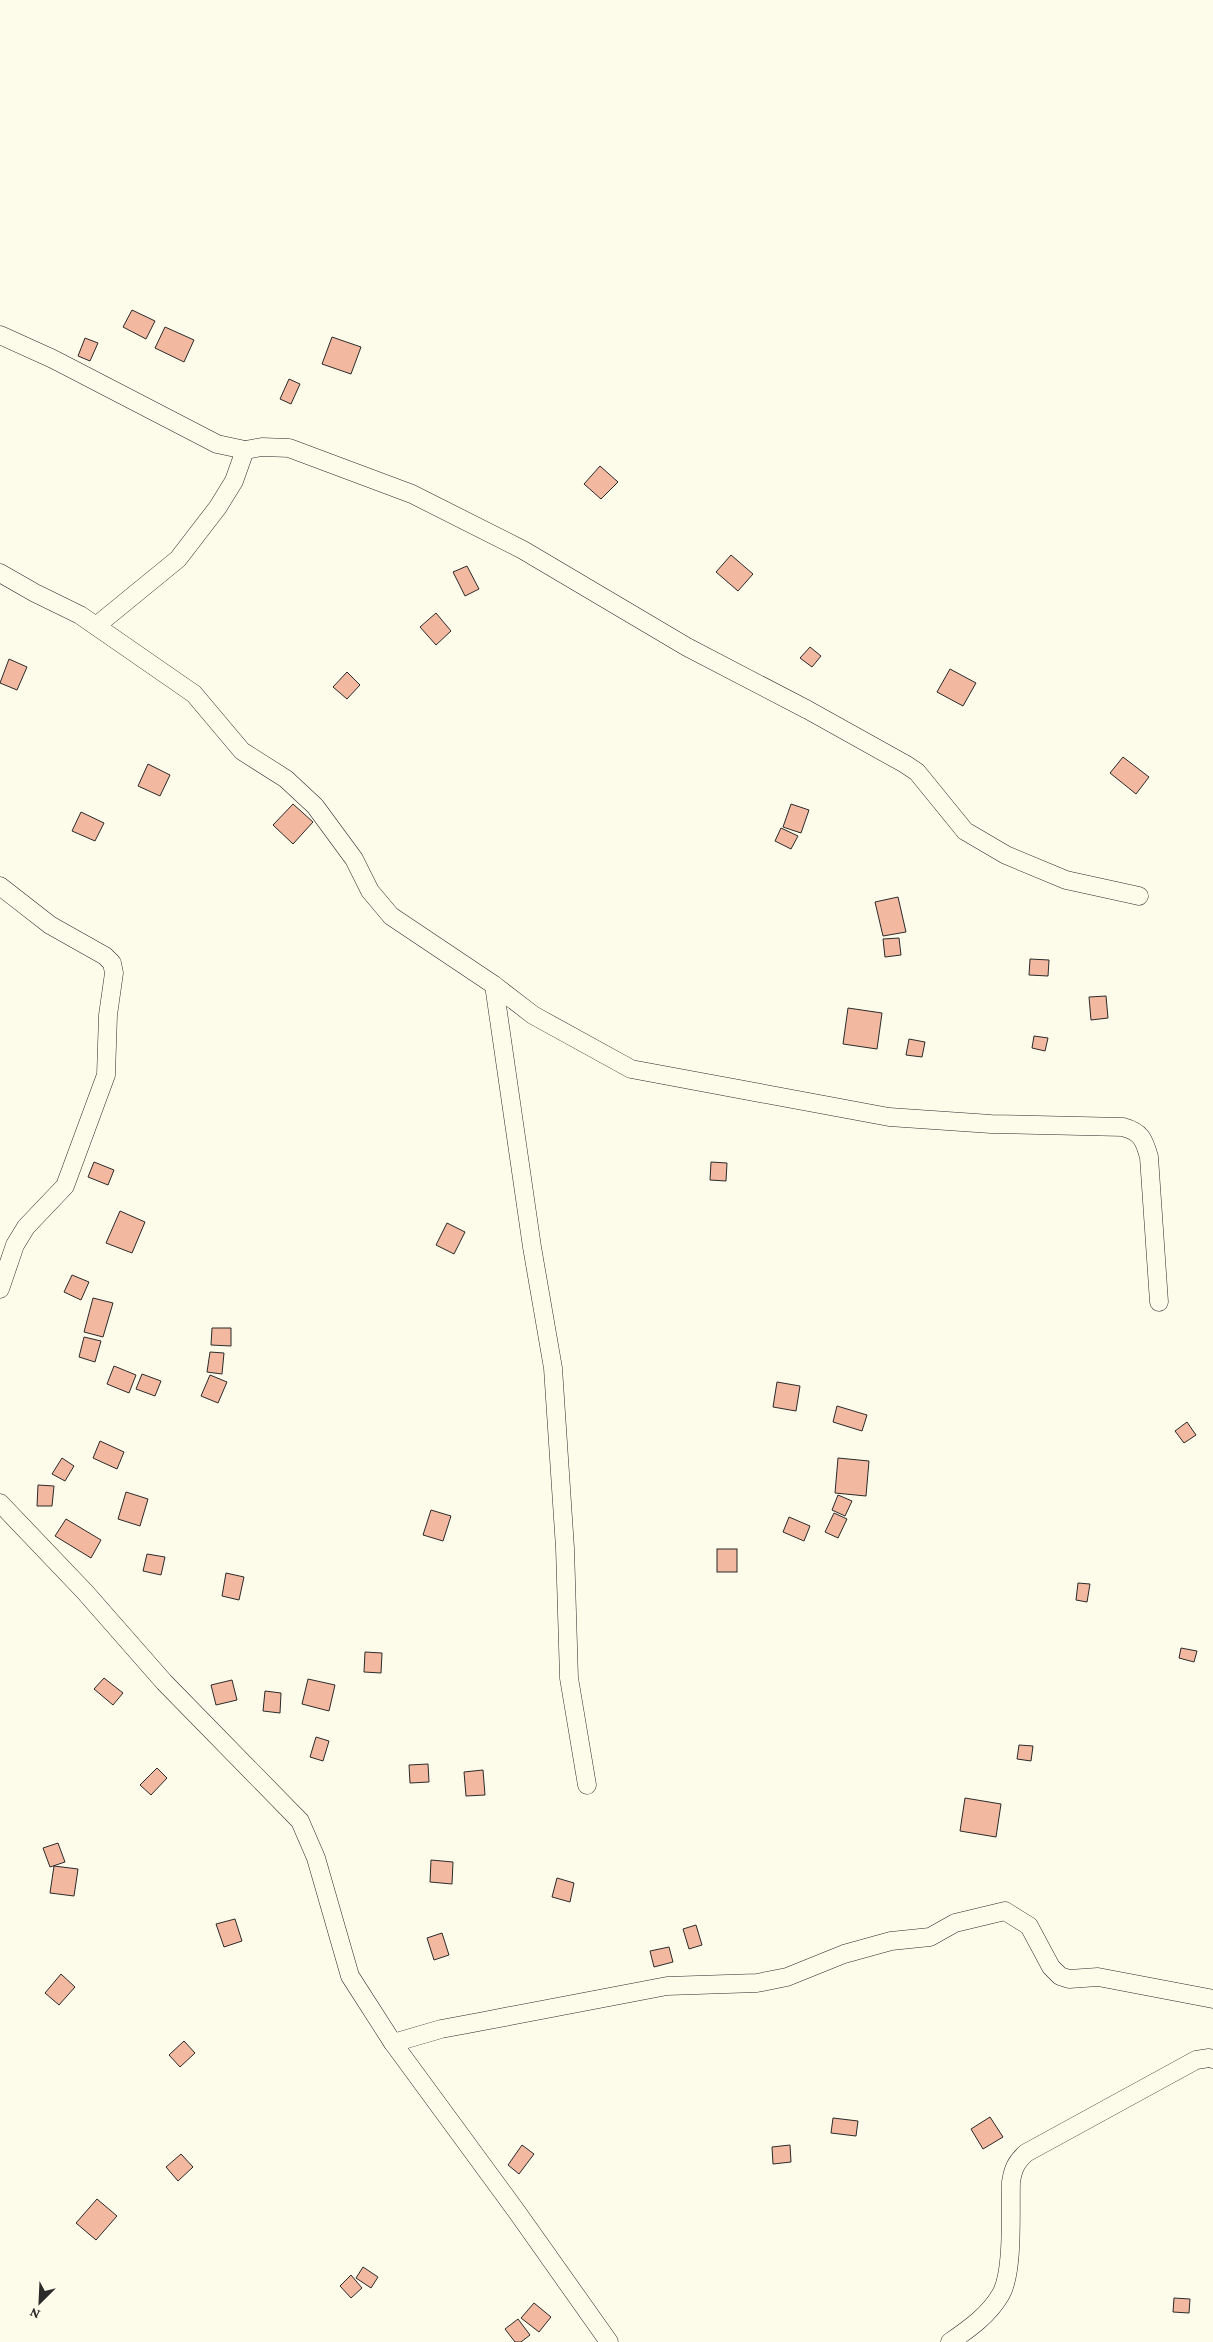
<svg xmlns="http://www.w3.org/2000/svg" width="1213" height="2342" font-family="'Crimson Pro',serif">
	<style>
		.building { fill: #f2b8a0; stroke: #2b2b2b }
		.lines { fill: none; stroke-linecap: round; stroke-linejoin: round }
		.minor-casing { stroke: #2b2b2b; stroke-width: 19 }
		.minor { stroke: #fdfbea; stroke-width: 18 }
	</style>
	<rect width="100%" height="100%" fill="#fdfbea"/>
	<g class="building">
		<polygon points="132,310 155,321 146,339 123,327"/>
		<polygon points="165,327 194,340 184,362 155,348"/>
		<polygon points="332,337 361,347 351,374 322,364"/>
		<polygon points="85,338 98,343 90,361 78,356"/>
		<polygon points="289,379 300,384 291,404 280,399"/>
		<polygon points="600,466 618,482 601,499 584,484"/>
		<polygon points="731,555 753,574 738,591 716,572"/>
		<polygon points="467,566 479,589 465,596 453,572"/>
		<polygon points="436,613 451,631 436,645 420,627"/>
		<polygon points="810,647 821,656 812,667 800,658"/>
		<polygon points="9,659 27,667 17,690 0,683"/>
		<polygon points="950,669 976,683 963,706 937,692"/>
		<polygon points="347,672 360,685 347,699 333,687"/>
		<polygon points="1123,757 1149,777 1136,794 1110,773"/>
		<polygon points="148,764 170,775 160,796 138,786"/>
		<polygon points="293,804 313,822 293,844 273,825"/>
		<polygon points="791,804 809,810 801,833 783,827"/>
		<polygon points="81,812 104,823 95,841 72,831"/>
		<polygon points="781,828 798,836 791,849 775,841"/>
		<polygon points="898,897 906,932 883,936 875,902"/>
		<polygon points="899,938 901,955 885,957 883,939"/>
		<polygon points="1030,959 1049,960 1048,976 1029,975"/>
		<polygon points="1106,996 1108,1018 1091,1020 1089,997"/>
		<polygon points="848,1008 882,1013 877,1049 843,1044"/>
		<polygon points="1034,1036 1048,1038 1045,1051 1032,1048"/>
		<polygon points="909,1039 925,1042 922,1057 906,1055"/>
		<polygon points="94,1162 114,1170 108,1185 88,1177"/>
		<polygon points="711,1162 727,1163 726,1181 710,1180"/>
		<polygon points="120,1211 145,1222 132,1253 106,1243"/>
		<polygon points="447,1223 465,1232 454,1254 436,1245"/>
		<polygon points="72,1275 89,1282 81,1300 64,1292"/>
		<polygon points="93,1298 113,1303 103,1337 84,1332"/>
		<polygon points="212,1328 231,1328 231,1346 211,1345"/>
		<polygon points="84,1337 101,1341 95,1362 79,1357"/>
		<polygon points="210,1352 224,1353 222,1374 207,1372"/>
		<polygon points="114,1366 136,1375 129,1393 107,1384"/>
		<polygon points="142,1374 161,1381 155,1396 136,1389"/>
		<polygon points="210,1375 227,1382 218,1403 201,1396"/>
		<polygon points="777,1382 800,1386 796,1411 773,1407"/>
		<polygon points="837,1406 867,1415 862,1431 833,1422"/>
		<polygon points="1187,1422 1196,1435 1184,1443 1175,1431"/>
		<polygon points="100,1441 124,1452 117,1469 93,1458"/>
		<polygon points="62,1458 74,1466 65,1481 52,1474"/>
		<polygon points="838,1458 869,1461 866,1496 835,1493"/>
		<polygon points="38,1485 54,1486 52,1506 37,1506"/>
		<polygon points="126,1492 148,1499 140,1526 118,1519"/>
		<polygon points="838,1495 852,1501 845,1516 832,1510"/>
		<polygon points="431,1510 451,1516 443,1541 423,1535"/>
		<polygon points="834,1513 847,1519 838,1538 825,1532"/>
		<polygon points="789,1517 810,1526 804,1541 783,1532"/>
		<polygon points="66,1519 101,1540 91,1558 55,1536"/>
		<rect x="717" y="1549" width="20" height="23"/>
		<polygon points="147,1554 165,1557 161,1575 143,1571"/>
		<polygon points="226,1573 244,1577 239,1600 222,1596"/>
		<polygon points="1078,1583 1090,1584 1087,1602 1076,1600"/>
		<polygon points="1181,1648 1197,1651 1194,1662 1179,1658"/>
		<polygon points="365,1652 382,1653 381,1673 364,1672"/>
		<polygon points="104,1678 123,1693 113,1705 94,1689"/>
		<polygon points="308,1679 335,1685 329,1711 302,1704"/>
		<polygon points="232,1680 237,1700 216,1705 211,1685"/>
		<polygon points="265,1691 281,1693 280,1713 263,1711"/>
		<polygon points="316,1737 329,1741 323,1761 310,1757"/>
		<polygon points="1019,1745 1033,1746 1031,1761 1017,1759"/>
		<polygon points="428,1764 429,1782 410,1783 409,1765"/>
		<polygon points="157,1768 167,1778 151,1795 140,1785"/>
		<polygon points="483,1770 485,1795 466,1796 464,1772"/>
		<polygon points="965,1798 1001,1804 996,1837 960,1831"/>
		<polygon points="58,1843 65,1862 50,1867 43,1848"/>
		<polygon points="431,1860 453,1862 452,1884 430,1882"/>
		<polygon points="54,1866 78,1869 74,1896 50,1893"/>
		<polygon points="557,1878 574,1883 570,1902 552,1897"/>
		<polygon points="235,1919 242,1941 224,1947 216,1924"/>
		<polygon points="696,1925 702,1945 689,1949 683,1929"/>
		<polygon points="442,1933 449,1955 434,1960 427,1938"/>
		<polygon points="669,1947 673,1962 654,1967 650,1951"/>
		<polygon points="61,1974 75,1987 59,2005 45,1993"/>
		<polygon points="184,2041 195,2053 180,2067 169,2055"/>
		<polygon points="990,2117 1003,2137 983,2149 971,2129"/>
		<polygon points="833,2118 858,2121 856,2136 831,2133"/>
		<polygon points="522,2145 534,2154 519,2174 508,2165"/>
		<polygon points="790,2145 791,2162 773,2164 772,2147"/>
		<polygon points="181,2154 193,2167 178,2181 166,2167"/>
		<polygon points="97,2199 117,2216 96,2240 76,2223"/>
		<polygon points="363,2267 378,2277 371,2288 356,2278"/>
		<polygon points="351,2275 362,2288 351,2298 340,2286"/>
		<polygon points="1174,2298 1190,2299 1189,2313 1173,2312"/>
		<polygon points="534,2303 551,2317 539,2332 521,2318"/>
		<polygon points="518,2319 530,2335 521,2342 515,2342 505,2329"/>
	</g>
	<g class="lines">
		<g class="minor-casing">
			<g id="minor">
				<polyline points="0,335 53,359 217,444 245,450 234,481 218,507 178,559 96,626"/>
				<polyline points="245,450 262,447 289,448 412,494 523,550 687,647 808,710 905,764 917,772 965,831 1006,855 1066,880 1139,896"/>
				<path d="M0,573L35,593L80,615L194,694L242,751L286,779L315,806L354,859L370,891L391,916L494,985L533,1015L631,1069L889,1117L991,1124L1123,1127C1141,1132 1144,1139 1149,1157L1159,1302"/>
				<polyline points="0,886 50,925 105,956 112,963 114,973 108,1015 106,1075 65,1186 26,1227 15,1245 0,1289"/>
				<polyline points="494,985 532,1247 553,1368 565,1548 569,1678 587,1785"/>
				<polyline points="0,1503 85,1592 164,1682 300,1821 316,1858 350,1976 393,2043 517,2212 609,2342"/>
				<polyline points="393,2043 441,2029 484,2021 667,1986 757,1983 787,1977 844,1954 891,1941 930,1937 955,1923 1005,1911 1029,1926 1051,1967 1060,1976 1069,1979 1098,1977 1213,1999"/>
				<path d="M950,2342C969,2329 989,2315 1001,2294C1014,2270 1010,2211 1011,2182C1013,2169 1016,2162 1026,2153L1196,2060L1209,2058L1213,2059"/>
			</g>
		</g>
		<use href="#minor" class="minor"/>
	</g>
	<g transform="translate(40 2302) rotate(204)" stroke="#fdfbea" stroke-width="4" paint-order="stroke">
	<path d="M0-4L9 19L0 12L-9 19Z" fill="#2b2b2b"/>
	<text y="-8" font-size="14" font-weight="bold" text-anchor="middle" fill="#2b2b2b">N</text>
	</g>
</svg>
